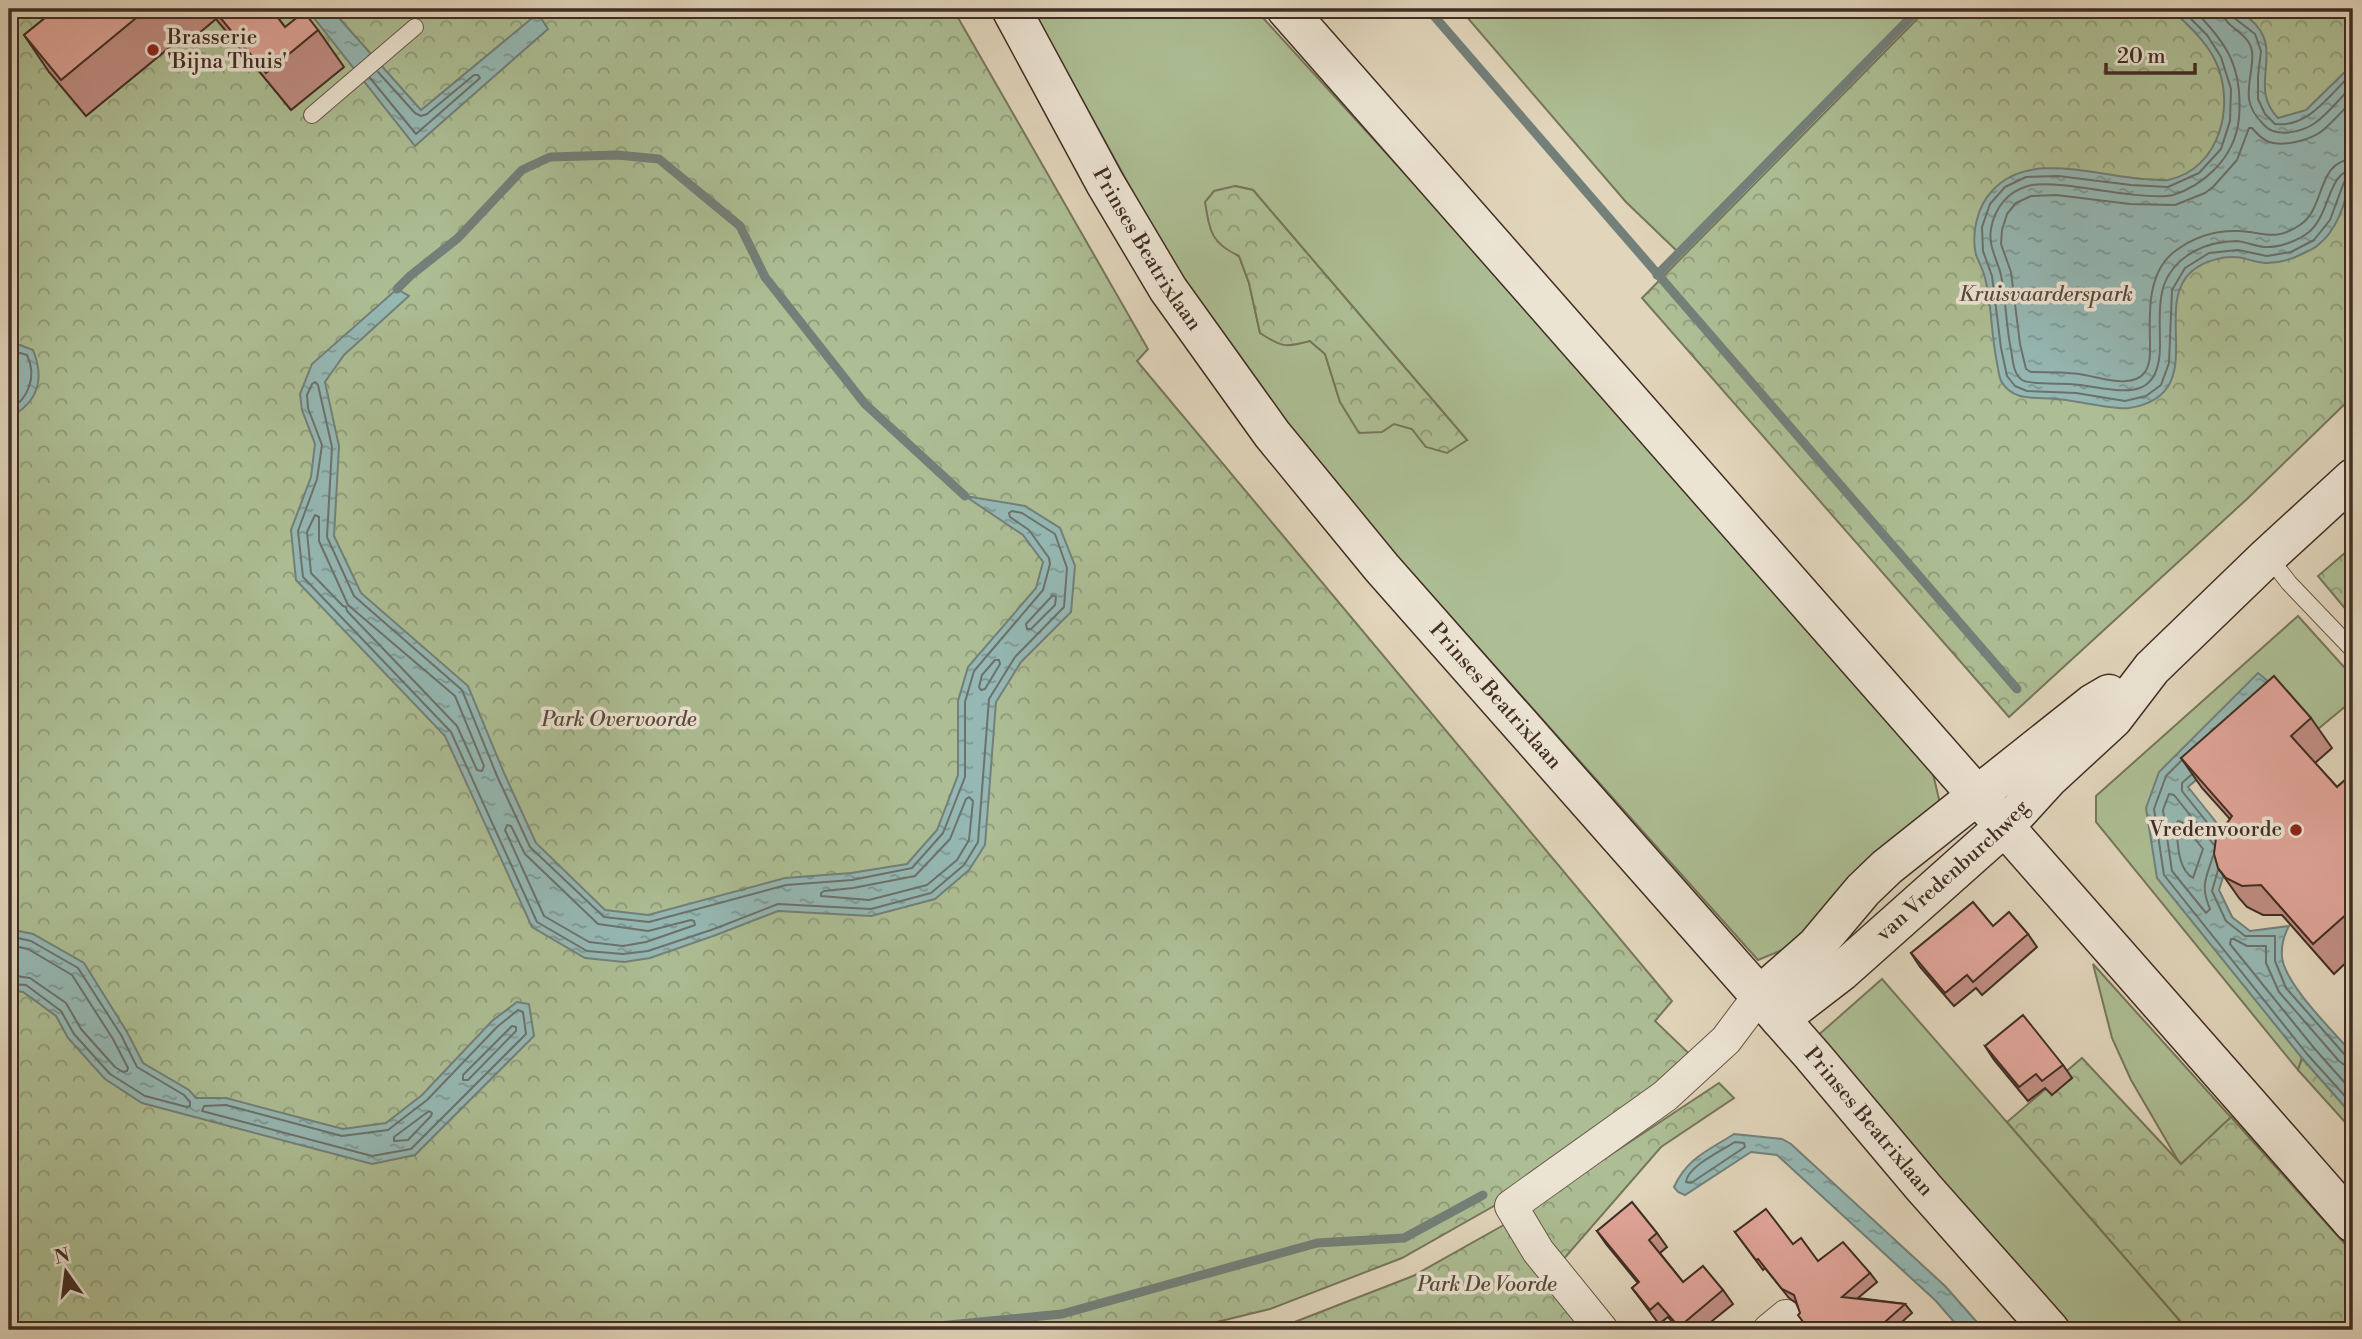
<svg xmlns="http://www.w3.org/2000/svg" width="2362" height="1339" font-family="'Libre Bodoni',serif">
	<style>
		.grass { fill: #adbe94; stroke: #77765c; stroke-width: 2; fill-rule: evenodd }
		.forest { fill: url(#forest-crowns); stroke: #77765c; stroke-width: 2 }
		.water { fill: url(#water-ripples); stroke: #73807a; stroke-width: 2 }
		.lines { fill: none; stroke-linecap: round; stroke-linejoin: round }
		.shore { stroke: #6b726c; stroke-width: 2 }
		.stream { stroke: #73807a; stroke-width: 9 }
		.lane-casing { stroke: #69574a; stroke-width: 18 }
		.street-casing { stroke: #69574a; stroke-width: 34 }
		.secondary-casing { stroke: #412d24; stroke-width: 41 }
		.lane { stroke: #ece4d3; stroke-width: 16 }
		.street { stroke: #ece4d3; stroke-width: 32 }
		.secondary { stroke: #ece4d3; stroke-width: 38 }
		.wall { fill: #c18e84; stroke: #412d24; stroke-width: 2 }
		.building { fill: #e0a599; stroke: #412d24; stroke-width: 2 }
		.poi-dot { fill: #8f2418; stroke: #ece4d3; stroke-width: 2.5 }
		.labels { text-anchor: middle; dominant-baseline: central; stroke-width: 7; stroke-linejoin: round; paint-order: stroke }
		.poi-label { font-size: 21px; fill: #412d24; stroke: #ece4d3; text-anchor: start }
		.street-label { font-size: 21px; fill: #412d24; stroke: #ece4d3 }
		.park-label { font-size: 21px; font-style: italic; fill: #574a3a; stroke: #ece4d3 }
	</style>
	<defs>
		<pattern id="forest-crowns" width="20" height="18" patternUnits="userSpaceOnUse" patternTransform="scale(1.75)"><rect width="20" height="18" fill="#adbe94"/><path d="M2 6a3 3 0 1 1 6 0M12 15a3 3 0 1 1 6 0" fill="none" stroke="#8e9b79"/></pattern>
		<pattern id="water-ripples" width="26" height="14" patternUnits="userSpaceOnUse" patternTransform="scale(1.75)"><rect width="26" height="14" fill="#95b8b4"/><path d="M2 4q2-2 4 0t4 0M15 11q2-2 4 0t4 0" fill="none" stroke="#7b9692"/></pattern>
	</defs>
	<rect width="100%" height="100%" fill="#e1d5bb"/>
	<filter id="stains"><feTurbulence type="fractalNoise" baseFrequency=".00286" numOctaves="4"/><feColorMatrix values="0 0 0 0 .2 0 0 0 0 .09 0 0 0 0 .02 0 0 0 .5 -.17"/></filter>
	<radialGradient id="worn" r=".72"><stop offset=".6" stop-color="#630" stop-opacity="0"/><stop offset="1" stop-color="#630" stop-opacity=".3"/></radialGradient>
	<g class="grass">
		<path d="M1032,9H1255L1518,298L1933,774L1943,816L1787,948L1758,960L1405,566L1215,341ZM1235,186L1253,190L1467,440L1426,447L1412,429L1340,402L1325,354L1310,341L1260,333L1249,283L1239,256Z"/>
		<polygon points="1460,9 1915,9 1678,252 1626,202"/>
		<polygon points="2298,616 2353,677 2353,700 2318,729 2160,772 2302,1058 2298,1070 2096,822 2096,796"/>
		<polygon points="2093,964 2353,1253 2353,1330 2325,1330 2180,1164 2131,1080 2112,1038"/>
		<polygon points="1882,979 2188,1330 2072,1330 1815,1038"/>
	</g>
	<g class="forest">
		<polygon points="9,9 953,9 1148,349 1137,361 1672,1001 1655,1021 1703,1067 1508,1198 1402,1258 1270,1309 1184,1330 9,1330"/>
		<polygon points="1927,9 2353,9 2353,396 2247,499 2009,717 1642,298"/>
		<path d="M1235,186L1253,190L1467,440L1447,453L1426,447L1412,429L1394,424L1382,432L1359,433L1340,402L1325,354L1310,341C1285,348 1281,347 1260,333L1249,283L1239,256C1211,243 1210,232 1205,202L1214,191Z"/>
		<polygon points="2353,546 2353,618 2318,576"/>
		<polygon points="2082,1058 2181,1164 2231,1117 2353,1253 2353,1330 2188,1330 2007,1122"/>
		<polygon points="2302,1058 2353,1116 2353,1131 2298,1070"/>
		<polygon points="1719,1083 1734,1098 1661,1147 1548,1277 1592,1330 1274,1330 1413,1276 1509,1222"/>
	</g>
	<g class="water">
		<polygon points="307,9 331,9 421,110 531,19 539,15 548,29 415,146"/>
		<path d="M2171,9C2190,9 2213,5 2231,9C2238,10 2245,15 2250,19C2287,50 2246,85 2278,118L2306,110L2353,64C2353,115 2362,210 2318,245C2314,249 2307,251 2302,254C2292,259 2278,263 2267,263C2259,263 2250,260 2243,258C2226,255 2204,260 2191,272C2151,308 2212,395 2129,408C2112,410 2076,400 2056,399C2036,397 2013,402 2001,381C1999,376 1998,368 1997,363C1991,335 1992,305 1985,278C1983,270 1979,262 1976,255C1971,234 1977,207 1992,191C2028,150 2096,176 2144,179C2151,179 2161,181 2168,180C2221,169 2236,103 2215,60C2205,40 2187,24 2171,9Z"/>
		<polygon points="397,289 409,296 344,355 325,382 339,446 334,536 361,593 468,686 504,773 536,843 605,910 648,915 785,878 851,873 907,864 937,830 958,775 958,701 968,667 1036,588 1043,562 1023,535 965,496 1025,506 1060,528 1075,566 1071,612 1021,662 996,702 985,845 969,870 935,899 871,916 778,911 716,935 650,958 624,962 585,958 532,927 445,736 296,580 291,530 311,477 315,444 302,410 300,394 312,364"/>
		<path d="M20,345L33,350C45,380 38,402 9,418V348Z"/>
		<path d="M2258,673L2291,700L2188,787L2236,847L2230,855L2219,890L2232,917L2250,931L2289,926C2284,935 2281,946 2282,957C2285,985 2334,1032 2353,1054V1116L2302,1058L2157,878L2146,808L2159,772Z"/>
		<polygon points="9,929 33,934 84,963 127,1032 143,1063 189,1090 196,1098 226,1098 343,1129 386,1123 422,1095 492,1021 517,1002 529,1004 534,1036 415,1155 372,1164 142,1103 105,1079 68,1038 56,1016 23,992 9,990"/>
		<path d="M1734,1134L1782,1139L1791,1144L1945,1286L1984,1330H1961L1936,1301L1777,1155L1751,1152L1685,1195L1678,1192L1674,1187C1687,1158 1709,1150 1734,1134Z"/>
	</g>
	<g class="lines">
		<g class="shore">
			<polyline points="2181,9 2207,35 2221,57 2231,89 2230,121 2221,149 2199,173 2168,187 2131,185 2058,176 2026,177 2005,187 1990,204 1982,227 1983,251 1992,276 2001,348 2007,376 2015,386 2027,391 2076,393 2125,401 2146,396 2161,385 2169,363 2172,290 2185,268 2209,253 2238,250 2267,256 2291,252 2314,240 2330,220 2344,182 2353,179"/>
			<path d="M2193,9C2228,44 2243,68 2239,118C2237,139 2228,156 2214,170C2202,182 2189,190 2173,195C2152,200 2094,189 2071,186C2058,185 2040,182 2028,186C2008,191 1994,209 1991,229C1988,246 1997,259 2001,275C2006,300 2006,326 2011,350C2013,360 2013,374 2022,380C2030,385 2059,383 2070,384C2113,387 2160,410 2160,345C2160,326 2158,303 2164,285C2175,255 2207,241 2237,241C2246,242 2255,246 2264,247C2278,248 2298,241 2309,232C2330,215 2328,171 2353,170"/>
			<path d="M2222,9C2223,29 2248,30 2252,51C2254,66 2247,83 2249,99C2250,109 2258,119 2265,126C2277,138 2302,132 2315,123C2329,113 2341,97 2353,85"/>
			<path d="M2231,9L2233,17L2255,34L2261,51L2258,76V99L2265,114L2275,124C2310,128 2330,93 2353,73"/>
			<polyline points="370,78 416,134 480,78 478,75 474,75 427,114 421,116 415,113 378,72"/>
			<path d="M2353,100C2343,110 2333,122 2322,131C2310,140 2284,147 2269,142C2262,139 2257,134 2252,128H2249L2237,160L2213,187L2205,193L2175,205L2130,204L2056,195L2031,196L2016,203L2007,214L2002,230L2001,244L2011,272L2020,344L2026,369L2031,372C2047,372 2063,372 2079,374C2094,376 2112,383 2126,381C2133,381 2141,378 2145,372C2151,363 2150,351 2150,341C2149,312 2148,272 2174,252C2193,237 2215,230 2239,231C2264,232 2275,242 2300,225C2326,208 2316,161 2353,159"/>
			<path d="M9,354L20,353L27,355C37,376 29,399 9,410"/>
			<polygon points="315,382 318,385 332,447 327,537 354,596 462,690 497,776 530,847 604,917 649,922 786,885 852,880 912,868 943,833 965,777 965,702 974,671 1043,590 1050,564 1049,558 1029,530 1010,517 1009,513 1012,511 1022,513 1055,534 1067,568 1064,607 1015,657 989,699 978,842 964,865 931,893 871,909 778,904 714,929 648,951 623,954 587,951 537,922 451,732 303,577 298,531 317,479 322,445 308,408 307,395 312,384"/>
			<polygon points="315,515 319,517 319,541 348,605 455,696 484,766 482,771 477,770 457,726 347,611 346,607 343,606 311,573 307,532"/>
			<polygon points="1053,595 1056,597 1055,605 1031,629 1027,629 1026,624"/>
			<polygon points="995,660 999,660 1000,664 985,689 981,690 979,687 982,675"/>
			<polyline points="2181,761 2166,776 2154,809 2164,875 2307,1054 2353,1105"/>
			<polyline points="2191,775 2182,783 2182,791 2217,835"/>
			<polygon points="969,797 973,801 969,840 957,860 927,885 869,900 821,896 821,893 824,891 853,888 915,876 950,839 966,799"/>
			<path d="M2178,821L2182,822L2203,849L2193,878C2177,869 2178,842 2176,824Z"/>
			<polygon points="507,825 511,826 525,854 598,924 648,931 691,920 694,921 695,925 646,942 623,946 589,942 544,916 505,830"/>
			<path d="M2213,856C2206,879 2200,885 2210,909L2206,913L2172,871L2163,810L2169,794L2174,795L2214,845"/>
			<polyline points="2218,870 2212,891 2226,921 2245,936 2275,936 2275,961 2286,988 2345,1055 2353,1058"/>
			<polyline points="9,936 31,941 78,968 121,1035 137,1067 184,1095 190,1102 190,1106 187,1107 145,1096 110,1074 74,1034 61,1011 26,985 9,984"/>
			<polyline points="9,945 28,949 72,975 113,1039 128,1068 127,1071 123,1072 115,1067 81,1029 66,1003 30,978 9,975"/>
			<polygon points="518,1010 523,1012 526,1034 411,1149 372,1156 202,1111 204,1106 226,1105 342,1136 388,1130 427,1100 497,1027"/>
			<polygon points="512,1026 516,1027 516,1031 468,1080 463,1080 463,1075"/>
			<polyline points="2353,1067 2346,1066 2339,1061 2279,992 2266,963 2266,946 2247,946 2234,939 2231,939 2230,944 2314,1048 2353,1092"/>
			<polygon points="429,1111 432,1113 431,1116 408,1140 394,1141 394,1137"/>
			<path d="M1735,1142L1744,1143L1745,1147L1691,1183L1686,1182C1687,1167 1722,1150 1735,1142Z"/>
		</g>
		<g class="stream">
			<polyline points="1428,9 2017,689"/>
			<polyline points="1657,275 1919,9"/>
			<polyline points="397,289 410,276 458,238 522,170 550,157 617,155 659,159 740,226 765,277 865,404 965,496"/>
			<polyline points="897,1330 1062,1314 1317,1243 1404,1238 1483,1195"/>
		</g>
		<g class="lane-casing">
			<g id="lane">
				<polyline points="312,115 415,27"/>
				<polyline points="2268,556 2289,583 2353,650"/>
			</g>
		</g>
		<g class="street-casing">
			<g id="street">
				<polyline points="1602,1330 1538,1251 1511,1206 1665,1096 1726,1040 1759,996"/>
				<polyline points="1769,1330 1786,1316"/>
			</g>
		</g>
		<g class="secondary-casing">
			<g id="secondary">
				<path id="s1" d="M1011,9L1105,183L1168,289L1272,434L1382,568L1812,1055L1924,1188L2050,1330"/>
				<polyline points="1286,9 2353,1223"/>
				<polyline points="1759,996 1816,946 1863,890 1887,867 2092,704 2109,694"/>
				<path id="s2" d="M1780,1019L1841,972L2005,826L2049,778L2113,719L2152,668L2268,556L2353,478"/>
			</g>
		</g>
		<use href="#lane" class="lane"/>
		<use href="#street" class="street"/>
		<use href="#secondary" class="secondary"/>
	</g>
	<g class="wall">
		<polygon points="56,9 273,9 277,14 276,15 285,27 318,30 344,67 291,110 216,19 191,40 186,34 86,116 49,72 24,35"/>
		<polygon points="2311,718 2332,748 2315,763 2337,787 2353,773 2353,956 2334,974 2282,915 2263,915 2247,907 2239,898 2218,868 2230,819 2202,788 2181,758"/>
		<polygon points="1993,926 2028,934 2037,947 1982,995 1976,988 1954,1006 1920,967 1911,953"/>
		<polygon points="1985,1046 2063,1065 2072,1078 2052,1095 2045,1088 2028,1101 1994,1060"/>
		<polygon points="1597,1231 1657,1233 1667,1247 1660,1253 1683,1282 1723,1290 1733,1304 1701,1330 1679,1330 1668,1317 1659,1324 1632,1288 1638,1283 1606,1244"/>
		<polygon points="1735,1232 1793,1244 1818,1261 1870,1273 1877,1282 1858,1298 1905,1304 1912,1313 1893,1330 1809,1330 1796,1303 1789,1298 1765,1268 1763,1270"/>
	</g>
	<g class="building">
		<polygon points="56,9 147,9 61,80 24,35"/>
		<polygon points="213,9 271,9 285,27 304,12 318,30 266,73"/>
		<polygon points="2274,676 2311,718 2291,736 2337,787 2353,773 2353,917 2349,912 2313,944 2261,885 2242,886 2226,878 2218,868 2214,854 2216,838 2232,816 2181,758"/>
		<polygon points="1973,902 1993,926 2009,912 2028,934 1973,982 1967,975 1945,993 1911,953"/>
		<polygon points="2023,1015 2063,1065 2042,1081 2036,1074 2019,1087 1985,1046"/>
		<polygon points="1632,1202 1657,1233 1649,1240 1683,1282 1703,1266 1723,1290 1679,1327 1658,1303 1650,1310 1632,1288 1639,1282 1597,1231"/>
		<polygon points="1766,1209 1793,1244 1801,1238 1818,1261 1843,1242 1870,1273 1842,1297 1905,1304 1876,1330 1809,1330 1798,1315 1800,1313 1794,1295 1782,1289 1758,1259 1756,1260 1735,1232"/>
	</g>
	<g class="poi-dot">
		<circle cx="153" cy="50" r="7"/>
		<circle cx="2296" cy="830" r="7"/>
	</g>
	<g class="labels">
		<g class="poi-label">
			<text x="167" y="38">Brasserie<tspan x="167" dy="24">'Bijna Thuis'</tspan></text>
			<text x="2282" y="830" text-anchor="end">Vredenvoorde</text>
		</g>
		<g class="street-label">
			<text stroke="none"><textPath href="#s1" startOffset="276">Prinses Beatrixlaan</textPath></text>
			<text stroke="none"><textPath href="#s1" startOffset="844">Prinses Beatrixlaan</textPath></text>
			<text stroke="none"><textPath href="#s2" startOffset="228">van Vredenburchweg</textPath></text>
			<text stroke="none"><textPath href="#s1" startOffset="1410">Prinses Beatrixlaan</textPath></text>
		</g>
		<g class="park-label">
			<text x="2046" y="295">Kruisvaarderspark</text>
			<text x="619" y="720">Park Overvoorde</text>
			<text x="1487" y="1285">Park De Voorde</text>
		</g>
	</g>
	<rect width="2362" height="1339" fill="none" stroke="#e1d5bb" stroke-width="35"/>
	<rect x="10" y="10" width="2341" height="1318" fill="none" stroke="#412d24" stroke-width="3.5"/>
	<rect x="18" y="18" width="2327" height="1304" fill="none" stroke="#412d24" stroke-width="2"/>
	<g transform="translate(66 1272) rotate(346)" stroke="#ece4d3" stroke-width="5" paint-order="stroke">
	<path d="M0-5L12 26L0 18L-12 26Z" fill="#412d24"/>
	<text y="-10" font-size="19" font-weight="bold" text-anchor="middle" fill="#412d24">N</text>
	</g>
	<path d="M2106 63v10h89v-10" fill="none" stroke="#412d24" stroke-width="3.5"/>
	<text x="2117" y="63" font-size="21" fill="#412d24" stroke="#ece4d3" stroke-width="5" paint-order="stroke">20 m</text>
	<rect width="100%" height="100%" filter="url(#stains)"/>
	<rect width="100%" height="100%" fill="url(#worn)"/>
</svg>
